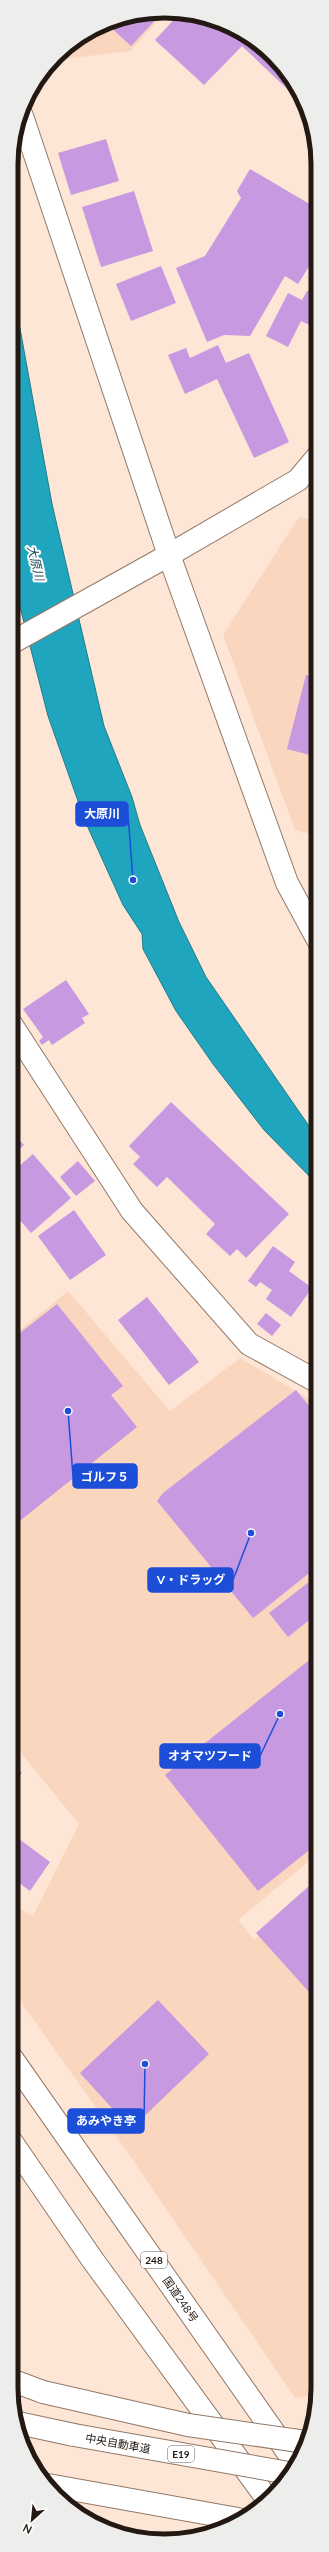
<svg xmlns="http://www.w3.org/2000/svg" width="329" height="2552" font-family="Lato,'Noto Sans JP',sans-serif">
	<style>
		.built { fill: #fad6be }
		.water { fill: #1fa6be; stroke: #207c8a }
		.building { fill: #c699e1 }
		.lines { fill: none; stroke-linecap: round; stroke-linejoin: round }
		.minor-casing { stroke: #937967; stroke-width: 24 }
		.highway-casing { stroke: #937967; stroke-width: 24 }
		.minor { stroke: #fff; stroke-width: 22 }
		.highway { stroke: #fff; stroke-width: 22 }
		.highway-bridge-casing { stroke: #937967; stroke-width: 24; stroke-linecap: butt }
		.highway-bridge { stroke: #fff; stroke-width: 22 }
		.labels { text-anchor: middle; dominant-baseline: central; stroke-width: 4; stroke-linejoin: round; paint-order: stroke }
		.shield { fill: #fff; stroke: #655e59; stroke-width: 1 }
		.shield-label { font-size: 10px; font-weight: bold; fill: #231912 }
		.street-label { font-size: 11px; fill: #231912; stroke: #fff }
		.water-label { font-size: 12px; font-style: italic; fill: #174b56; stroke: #fff }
		.rim { fill: none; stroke: #231912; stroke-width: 5 }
		.leader { fill: none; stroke: #1d4ed8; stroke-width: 1.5 }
		.callout-dot { fill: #1d4ed8; stroke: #fff; stroke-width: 1.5 }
		.callout { fill: #1d4ed8; stroke: #1d4ed8; stroke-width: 1.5 }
		.callout-label { font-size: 12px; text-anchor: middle; font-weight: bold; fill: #fff }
	</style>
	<rect width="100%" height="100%" fill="#fde6d6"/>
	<g class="built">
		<polygon points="166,13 130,51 55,60 63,49 115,19"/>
		<polygon points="299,517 318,522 318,836 295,830 223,635"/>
		<polygon points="68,1291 170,1411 240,1358 318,1404 318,1854 238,1920 254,1940 318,1878 317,2395 295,2398 119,2140 11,1988 11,1905 33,1916 79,1824 11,1741 11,1337"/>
	</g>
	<polygon class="water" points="11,297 19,323 52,504 104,726 132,797 140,825 179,922 206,977 318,1139 318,1185 264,1130 213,1064 176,1011 143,949 142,934 123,905 85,821 48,716 11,572"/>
	<g class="building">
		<polygon points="162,13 131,46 107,24 115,19"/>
		<polygon points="180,13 232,27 273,56 305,103 303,104 242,46 204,85 155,40"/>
		<polygon points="106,139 119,181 71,195 58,153"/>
		<polygon points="250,169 318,209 318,252 298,284 285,276 250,336 224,335 207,342 176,268 205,256 241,198 237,191"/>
		<polygon points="134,191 153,251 101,267 82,207"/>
		<polygon points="161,266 176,303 131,321 116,284"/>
		<polygon points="318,281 318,329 301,321 288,347 266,336 288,293 302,300 307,291 313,290"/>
		<polygon points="218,345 226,363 249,353 289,442 254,458 217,379 185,394 168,355 186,348 190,358"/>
		<polygon points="306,675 318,678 318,757 287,749"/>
		<polygon points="66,980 89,1014 82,1018 85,1023 52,1045 49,1040 42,1045 39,1041 43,1037 23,1009"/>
		<polygon points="171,1102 289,1214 246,1258 237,1249 230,1256 206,1234 215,1224 167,1177 157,1187 133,1164 140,1157 129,1146"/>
		<polygon points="11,1131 24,1145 11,1157"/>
		<polygon points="33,1154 71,1198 31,1233 11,1210 11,1173"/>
		<polygon points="78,1161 95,1181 76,1196 60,1177"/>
		<polygon points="74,1210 106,1255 70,1280 38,1236"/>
		<polygon points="273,1246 295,1262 289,1271 312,1288 291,1317 266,1299 272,1290 260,1282 256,1287 248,1281"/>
		<polygon points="147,1297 199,1362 169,1385 118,1320"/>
		<polygon points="57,1304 123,1386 111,1395 137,1427 11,1528 11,1340"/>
		<polygon points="266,1313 281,1325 272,1336 257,1324"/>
		<polygon points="296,1390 318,1417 318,1566 253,1618 157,1501 163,1493"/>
		<polygon points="318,1575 318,1613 288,1637 269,1613"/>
		<polygon points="318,1653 318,1843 258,1891 165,1775"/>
		<polygon points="11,1760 22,1773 11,1782"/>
		<polygon points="11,1833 50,1862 30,1891 11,1877"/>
		<polygon points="318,1878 318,2002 256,1933"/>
		<polygon points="158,2000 209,2054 131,2129 80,2073"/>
	</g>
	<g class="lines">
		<g class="minor-casing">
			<g id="minor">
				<polyline points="22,116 169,555 287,883 318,940"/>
				<polyline points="11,643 169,555 298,480 318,456"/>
				<polyline points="11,1024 132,1211 249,1344 318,1382"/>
			</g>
		</g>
		<g class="highway-casing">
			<g id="highway">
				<polyline points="11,2057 296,2464"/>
				<polyline points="11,2141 92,2259 268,2500"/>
				<polyline points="11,2380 43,2392"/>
				<polyline points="18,2423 74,2435"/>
				<polyline points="48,2485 238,2519"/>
			</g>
		</g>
		<use href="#minor" class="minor"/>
		<use href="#highway" class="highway"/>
		<g class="highway-bridge-casing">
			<g id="highway-bridge">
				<polyline points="43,2392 188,2425 306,2442"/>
				<polyline points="74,2435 289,2473"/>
			</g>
		</g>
		<use href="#highway-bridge" class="highway-bridge"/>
	</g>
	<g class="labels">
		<g class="shield">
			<rect x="141" y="2252" width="26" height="16" rx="3"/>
			<rect x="168" y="2446" width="26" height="16" rx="3"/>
		</g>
		<g class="shield-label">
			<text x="154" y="2260">248</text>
			<text x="181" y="2454">E19</text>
		</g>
		<g class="street-label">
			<text transform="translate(181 2299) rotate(55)">国道248号</text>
			<text transform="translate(118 2443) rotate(10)">中央自動車道</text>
		</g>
		<g class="water-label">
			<text transform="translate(36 563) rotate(76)">大原川</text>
		</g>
	</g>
	<path d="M0 0H329V2552H0ZM164 18H165A146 146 0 0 1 311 164V2388A146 146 0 0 1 165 2534H164A146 146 0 0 1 18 2388V164A146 146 0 0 1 164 18Z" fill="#ededec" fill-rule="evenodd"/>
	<path class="rim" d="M164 18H165A146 146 0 0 1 311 164V2388A146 146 0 0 1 165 2534H164A146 146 0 0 1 18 2388V164A146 146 0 0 1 164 18Z"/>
	<path class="leader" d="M133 880L128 814M68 1411L73 1476M251 1533L233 1580M280 1714L260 1756M145 2064L144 2121"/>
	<g class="callout-dot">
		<circle cx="133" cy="880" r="4"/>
		<circle cx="68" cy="1411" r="4"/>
		<circle cx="251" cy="1533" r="4"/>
		<circle cx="280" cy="1714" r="4"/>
		<circle cx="145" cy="2064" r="4"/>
	</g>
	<g class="callout">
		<rect x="76" y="802" width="52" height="24" rx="4"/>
		<rect x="73" y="1464" width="64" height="24" rx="4"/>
		<rect x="148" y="1568" width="85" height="24" rx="4"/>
		<rect x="160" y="1744" width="100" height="24" rx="4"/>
		<rect x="68" y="2109" width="76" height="24" rx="4"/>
	</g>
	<g class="callout-label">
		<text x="102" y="818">大原川</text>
		<text x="105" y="1481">ゴルフ５</text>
		<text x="191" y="1584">V・ドラッグ</text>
		<text x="210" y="1760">オオマツフード</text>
		<text x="106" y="2125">あみやき亭</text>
	</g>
	<g transform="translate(32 2520) rotate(207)" stroke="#ffffff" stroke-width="3" paint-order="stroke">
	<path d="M0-3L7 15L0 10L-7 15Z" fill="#231912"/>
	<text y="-6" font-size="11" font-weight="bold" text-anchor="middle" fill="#231912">N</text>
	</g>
</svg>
